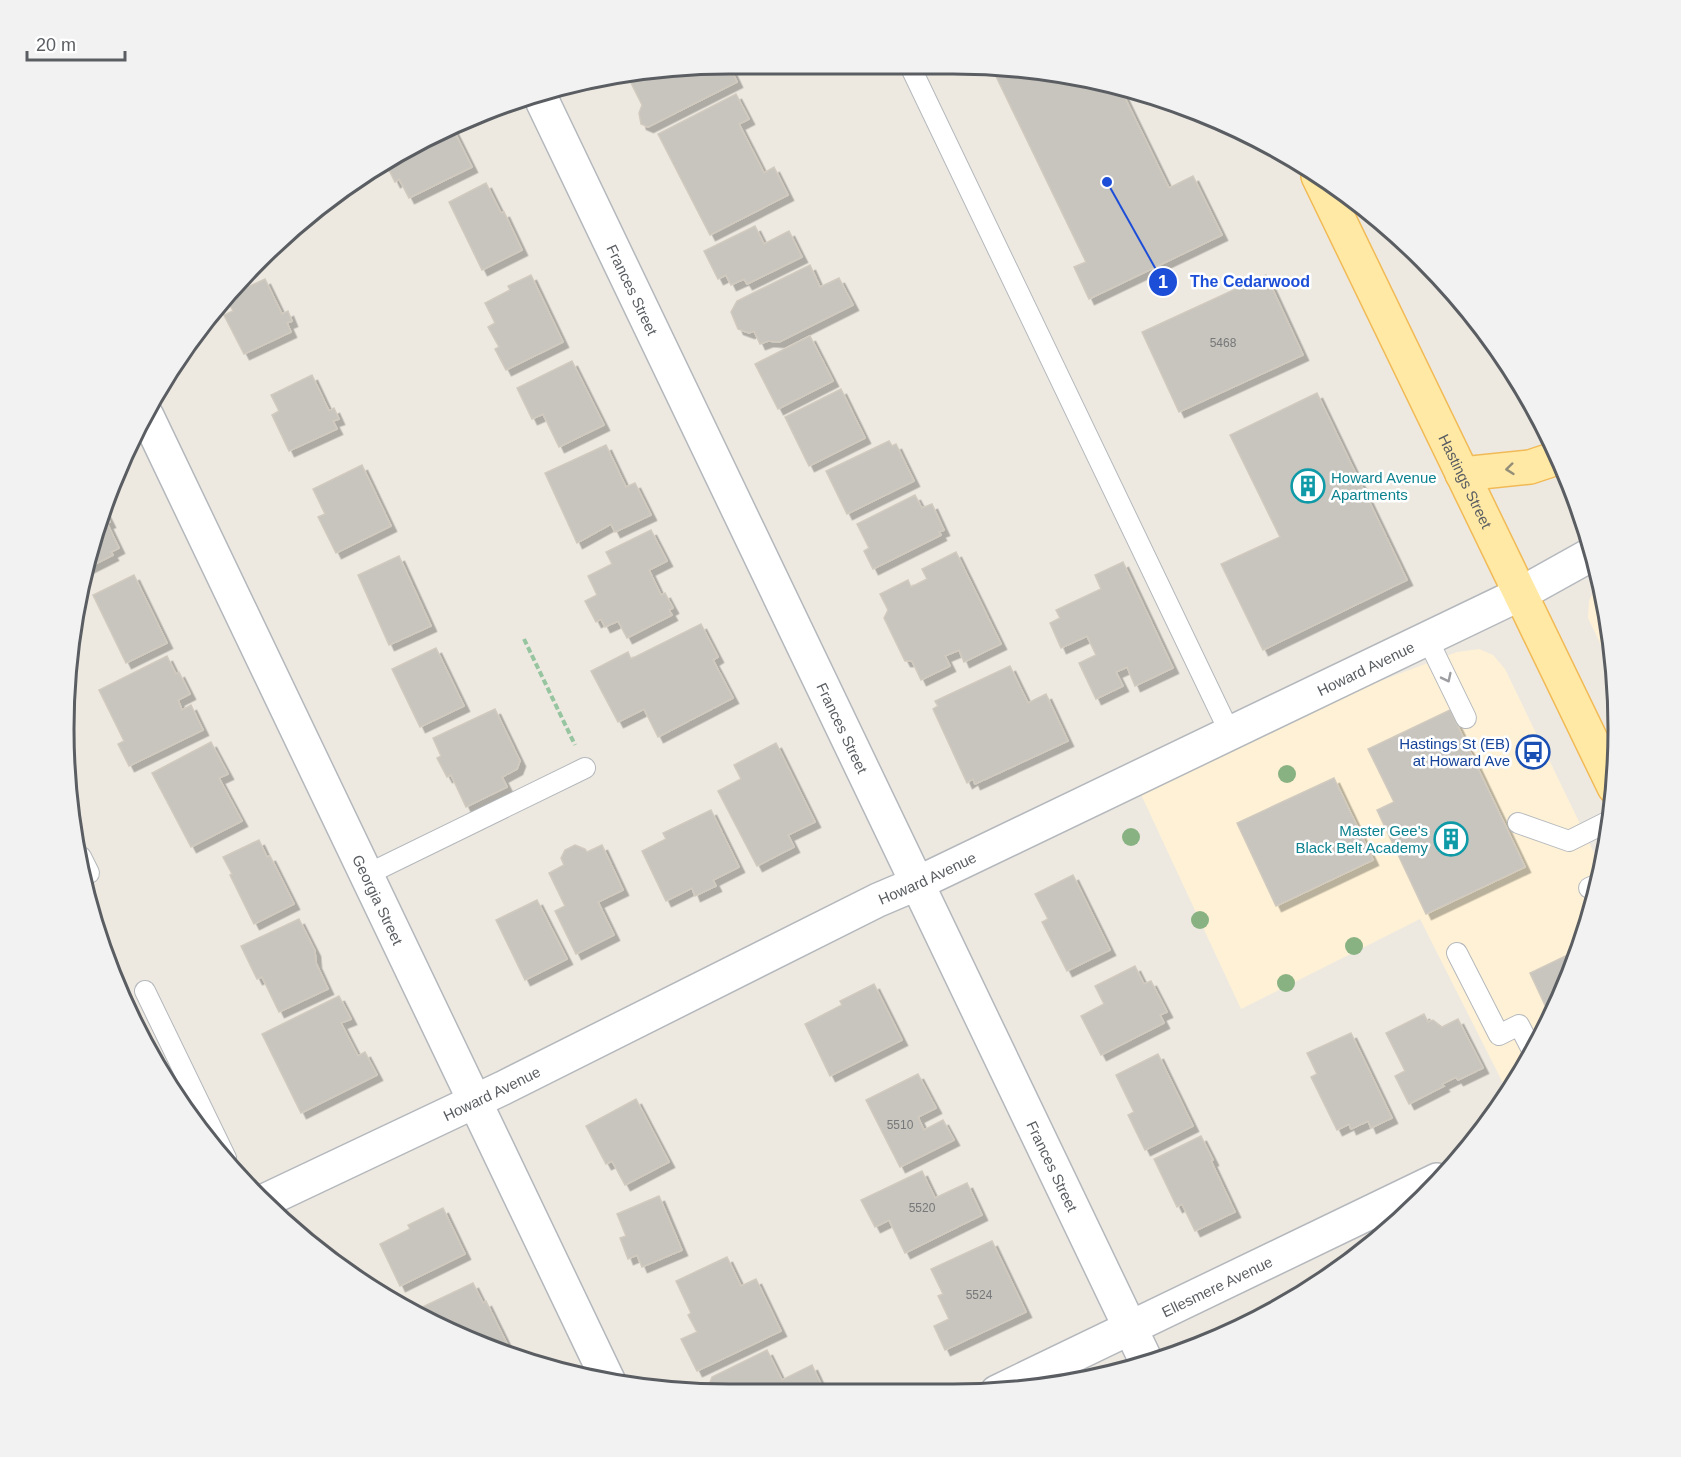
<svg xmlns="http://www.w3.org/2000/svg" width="1681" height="1457" font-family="Arial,sans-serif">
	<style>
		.commercial { fill: #fef1d5 }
		.building { fill: #c8c4be; stroke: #d1cabf; stroke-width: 1.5; filter: url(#shadow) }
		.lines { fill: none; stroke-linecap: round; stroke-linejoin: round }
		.lane-casing { stroke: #b4b8bc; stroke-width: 22 }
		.street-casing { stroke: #b4b8bc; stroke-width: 36 }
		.secondary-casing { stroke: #b5b9be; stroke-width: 36 }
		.primary-casing { stroke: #f1ba56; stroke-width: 36 }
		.path { stroke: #96c5a0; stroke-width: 4; stroke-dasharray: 6 3; stroke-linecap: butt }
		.lane { stroke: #fff; stroke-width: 20 }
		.street { stroke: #fff; stroke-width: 33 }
		.secondary { stroke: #fff; stroke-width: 33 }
		.primary { stroke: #ffe9a4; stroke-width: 33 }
		.tree { fill: #89b282 }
		.oneway { stroke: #948f79 }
		.oneway2 { stroke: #9c9ea1 }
		.labels { text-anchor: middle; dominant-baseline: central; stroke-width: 5; stroke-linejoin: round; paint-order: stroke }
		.number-label { font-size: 12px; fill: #767879 }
		.street-label { font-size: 15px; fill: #5a5e62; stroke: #fff }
		.culture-label { font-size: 15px; fill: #0d838f; stroke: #fff; text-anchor: start }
		.transit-label { font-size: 15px; fill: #164399; stroke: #fff; text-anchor: end }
		.rim { fill: none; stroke: #5a5e62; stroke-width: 3 }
		.leader { fill: none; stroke: #1d4ed8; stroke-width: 2 }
		.callout-dot { fill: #1d4ed8; stroke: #fff; stroke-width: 2 }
		.mark-label { font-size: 18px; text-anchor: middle; font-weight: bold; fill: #fff }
		.callout-label { font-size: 16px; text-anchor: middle; font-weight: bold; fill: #1d4ed8; stroke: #fff; stroke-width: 5; stroke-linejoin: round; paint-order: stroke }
	</style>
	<defs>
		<filter id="shadow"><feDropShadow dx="5.5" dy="5.5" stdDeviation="0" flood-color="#0004"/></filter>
	</defs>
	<rect width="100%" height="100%" fill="#ede9e1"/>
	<g class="commercial">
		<polygon points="1598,581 1612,642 1613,670 1588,618 1589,601"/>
		<polygon points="1479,649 1493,655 1505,669 1601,867 1595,901 1549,1023 1507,1091 1420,919 1241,1009 1138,788 1306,709 1457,652"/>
	</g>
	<g class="building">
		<polygon points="728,63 737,82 648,127 641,124 639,113 642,105 630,81 642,74"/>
		<polygon points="992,68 1040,69 1120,88 1169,188 1193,176 1222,235 1089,299 1074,267 1086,262"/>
		<polygon points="736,94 749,119 739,124 764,173 774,167 788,195 710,235 658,134"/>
		<polygon points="451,125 472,167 409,198 399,179 395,182 386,164 434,132"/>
		<polygon points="486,183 501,213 504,212 522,250 482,270 449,202"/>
		<polygon points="755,226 764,244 789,231 802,257 747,284 744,279 731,285 726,275 718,279 704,251"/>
		<polygon points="810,265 820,287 839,278 853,305 779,342 768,341 760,344 754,331 749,333 738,329 731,312 737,301"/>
		<polygon points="531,275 563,342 506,370 495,349 499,347 488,327 495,323 485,303 510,290 508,286"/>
		<polygon points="1266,275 1303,355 1179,412 1142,332"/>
		<polygon points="265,279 282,314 288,311 292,321 287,323 291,332 244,354 224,315 233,311 226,297"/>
		<polygon points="810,336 833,381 778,409 755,364"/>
		<polygon points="572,361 604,425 559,447 543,414 532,419 517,388"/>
		<polygon points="312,375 329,411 334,408 339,419 333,421 337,429 289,451 272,415 279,411 271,395"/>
		<polygon points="841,389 865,438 809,466 785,417"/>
		<polygon points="1317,393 1407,580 1263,650 1221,564 1280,537 1230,435"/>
		<polygon points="889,441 892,446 896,444 914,481 847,514 826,471"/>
		<polygon points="606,445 626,487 635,483 651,515 615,532 611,524 577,543 545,473"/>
		<polygon points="362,465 391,526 336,553 318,517 325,514 313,489"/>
		<polygon points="915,495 922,508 932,504 944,530 939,532 941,535 873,569 864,551 869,548 857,524"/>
		<polygon points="103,508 110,522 107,523 119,548 111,552 113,555 85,569"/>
		<polygon points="651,530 667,561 649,570 661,595 665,593 673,608 669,610 672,615 627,638 618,621 605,627 601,619 596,622 585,601 597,595 588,576 612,564 606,552"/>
		<polygon points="956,552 1001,644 964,662 959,650 945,656 950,666 921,680 912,661 905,661 884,618 888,610 880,594 908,580 911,587 927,579 922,569"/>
		<polygon points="399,556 431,626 389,645 358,575"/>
		<polygon points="1123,562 1173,668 1135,686 1127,667 1116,672 1123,686 1096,699 1079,663 1096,655 1087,636 1061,648 1050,623 1060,618 1056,610 1101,589 1095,575"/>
		<polygon points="134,575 167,643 126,663 93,595"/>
		<polygon points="701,624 718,657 713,660 733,698 658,737 644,709 618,722 591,671 628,652 631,659"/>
		<polygon points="436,648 464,706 420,727 392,669"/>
		<polygon points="167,656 176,674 179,672 190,694 178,700 182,710 191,705 203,730 129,766 118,744 124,741 99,690"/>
		<polygon points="1010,666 1028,703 1046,694 1068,741 975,784 973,779 967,783 933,709 938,706 935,701"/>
		<polygon points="495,709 520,761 517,769 502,777 507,787 466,807 451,775 447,777 437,758 441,756 433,738"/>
		<polygon points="1450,710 1525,867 1426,914 1377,810 1394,802 1368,749"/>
		<polygon points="211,742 228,774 219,778 242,821 191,847 152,773"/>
		<polygon points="776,743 815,822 788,835 794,847 757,866 718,791 741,779 734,765"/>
		<polygon points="1334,778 1373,860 1276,906 1237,823"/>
		<polygon points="711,810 739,867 713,880 716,886 695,896 692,888 666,901 642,851 666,839 663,833"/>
		<polygon points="259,840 267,857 270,856 294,904 254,924 230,875 232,874 223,857"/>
		<polygon points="575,845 585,849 587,852 602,845 623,890 598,902 614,935 576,954 555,911 565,906 549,873 564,865 561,858 565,850"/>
		<polygon points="1073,875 1110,950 1067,971 1042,922 1048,919 1035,894"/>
		<polygon points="537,900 567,959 525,980 496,920"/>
		<polygon points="299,919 315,951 316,963 328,989 279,1012 262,977 257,979 241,946"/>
		<polygon points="1576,951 1551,1018 1530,973"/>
		<polygon points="1135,966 1144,984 1151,981 1167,1012 1160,1015 1164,1023 1101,1055 1081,1016 1104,1004 1095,986"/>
		<polygon points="874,984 902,1040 830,1076 805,1024 842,1005 840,1001"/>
		<polygon points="339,996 351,1019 341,1023 358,1056 365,1052 377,1075 301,1113 262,1034"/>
		<polygon points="1424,1014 1428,1022 1433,1020 1442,1027 1458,1019 1483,1068 1458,1080 1456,1077 1442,1084 1444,1086 1409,1104 1395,1076 1405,1071 1386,1033"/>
		<polygon points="1351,1033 1392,1118 1371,1128 1368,1121 1351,1129 1349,1124 1337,1130 1311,1077 1317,1074 1307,1053"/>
		<polygon points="1158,1054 1193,1126 1145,1150 1128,1115 1134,1112 1116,1075"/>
		<polygon points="918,1074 936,1108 918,1117 924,1130 943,1120 954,1140 900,1167 866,1100"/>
		<polygon points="636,1099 669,1162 625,1185 612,1161 606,1164 586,1126"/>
		<polygon points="1201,1136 1213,1160 1211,1161 1235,1212 1195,1231 1182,1204 1177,1207 1154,1159"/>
		<polygon points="922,1171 935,1198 967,1183 982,1215 905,1253 889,1220 875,1227 861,1200"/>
		<polygon points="659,1196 682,1250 642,1267 637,1255 628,1259 620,1238 626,1236 617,1214"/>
		<polygon points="443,1208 465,1254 400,1286 380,1244 410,1229 408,1225"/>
		<polygon points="992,1241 1026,1312 945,1350 934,1326 949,1319 938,1296 943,1294 931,1269"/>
		<polygon points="727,1257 741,1286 756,1279 781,1331 697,1371 681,1339 697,1332 688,1315 691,1313 676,1281"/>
		<polygon points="473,1283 483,1303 486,1301 508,1346 505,1347 509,1354 474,1343 414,1311"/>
		<polygon points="767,1350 782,1380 812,1365 825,1393 728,1394 708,1392 707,1390 712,1377"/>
	</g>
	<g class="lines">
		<g class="lane-casing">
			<g id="lane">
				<polyline points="910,66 1230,733"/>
				<polyline points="1427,638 1466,718"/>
				<polyline points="1518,823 1569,841 1609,821"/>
				<polyline points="81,857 89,873"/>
				<polyline points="366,875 585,768"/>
				<polyline points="1589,888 1598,884"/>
				<polyline points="1457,953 1499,1035 1519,1025 1532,1050"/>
				<polyline points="145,991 226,1158"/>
			</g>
		</g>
		<g class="street-casing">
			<g id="street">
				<path id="s1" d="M538,92L1147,1363"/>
				<path id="s2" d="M147,416L609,1382"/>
				<path id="s3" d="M262,1202L503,1088L878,900L918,883L1520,594"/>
				<path id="s4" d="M997,1392L1437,1180"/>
			</g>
		</g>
		<g class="secondary-casing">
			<polyline id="secondary" points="1520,594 1592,554"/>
		</g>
		<g class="primary-casing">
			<g id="primary">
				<path id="s5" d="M1318,176L1614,787"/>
				<polyline points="1462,474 1530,467 1557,458"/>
			</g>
		</g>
		<polyline class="path" points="524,639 575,745"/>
		<use href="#lane" class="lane"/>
		<use href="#street" class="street"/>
		<use href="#secondary" class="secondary"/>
		<use href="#primary" class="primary"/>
	</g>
	<g class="tree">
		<circle cx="1287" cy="774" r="9"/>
		<circle cx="1131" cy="837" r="9"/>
		<circle cx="1200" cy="920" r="9"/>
		<circle cx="1354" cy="946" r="9"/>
		<circle cx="1286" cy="983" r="9"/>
	</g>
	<defs><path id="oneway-chevron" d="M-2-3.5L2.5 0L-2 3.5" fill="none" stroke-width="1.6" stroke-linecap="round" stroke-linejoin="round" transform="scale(1.5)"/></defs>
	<use class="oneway" href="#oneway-chevron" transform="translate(1510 469) rotate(174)"/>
	<use class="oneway2" href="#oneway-chevron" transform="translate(1447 678) rotate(64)"/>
	<defs>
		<g id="building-ring" transform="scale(1.725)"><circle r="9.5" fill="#fff" stroke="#0f9aa8" stroke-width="1.5"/><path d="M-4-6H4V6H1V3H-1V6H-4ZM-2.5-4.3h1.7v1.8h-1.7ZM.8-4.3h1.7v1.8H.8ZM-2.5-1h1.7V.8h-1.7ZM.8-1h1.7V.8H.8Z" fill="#0f9aa8"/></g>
		<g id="bus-ring" transform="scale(1.725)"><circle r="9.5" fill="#fff" stroke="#1a4fb4" stroke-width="1.5"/><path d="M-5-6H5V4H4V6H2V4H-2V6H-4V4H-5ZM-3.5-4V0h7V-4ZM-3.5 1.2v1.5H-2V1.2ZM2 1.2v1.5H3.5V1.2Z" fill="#1a4fb4"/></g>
	</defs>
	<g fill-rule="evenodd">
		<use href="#building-ring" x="1308" y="486"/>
		<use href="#bus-ring" x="1533" y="752"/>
		<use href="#building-ring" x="1451" y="839"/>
	</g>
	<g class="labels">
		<g class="number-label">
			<text x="1223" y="343">5468</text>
			<text x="900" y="1125">5510</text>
			<text x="922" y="1208">5520</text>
			<text x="979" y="1295">5524</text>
		</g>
		<g class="street-label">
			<text stroke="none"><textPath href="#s1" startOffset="219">Frances Street</textPath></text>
			<text stroke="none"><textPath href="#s5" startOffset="339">Hastings Street</textPath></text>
			<text stroke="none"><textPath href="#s3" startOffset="1226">Howard Avenue</textPath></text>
			<text stroke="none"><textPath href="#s1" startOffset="705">Frances Street</textPath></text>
			<text stroke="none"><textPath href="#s3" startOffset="740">Howard Avenue</textPath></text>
			<text stroke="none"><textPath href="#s2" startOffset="536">Georgia Street</textPath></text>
			<text stroke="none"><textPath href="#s3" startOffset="254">Howard Avenue</textPath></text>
			<text stroke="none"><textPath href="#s1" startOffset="1191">Frances Street</textPath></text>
			<text stroke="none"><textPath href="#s4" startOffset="244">Ellesmere Avenue</textPath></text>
		</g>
		<g class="culture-label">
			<text x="1331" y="477">Howard Avenue<tspan x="1331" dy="17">Apartments</tspan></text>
			<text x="1428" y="830" text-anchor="end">Master Gee's<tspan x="1428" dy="17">Black Belt Academy</tspan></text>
		</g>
		<g class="transit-label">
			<text x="1510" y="743">Hastings St (EB)<tspan x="1510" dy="17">at Howard Ave</tspan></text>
		</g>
	</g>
	<path d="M0 0H1681V1457H0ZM729 74H953A655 655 0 0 1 1608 729V729A655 655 0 0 1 953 1384H729A655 655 0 0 1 74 729V729A655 655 0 0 1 729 74Z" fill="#f2f2f2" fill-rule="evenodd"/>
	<path class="rim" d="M729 74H953A655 655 0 0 1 1608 729V729A655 655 0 0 1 953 1384H729A655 655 0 0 1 74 729V729A655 655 0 0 1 729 74Z"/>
	<path class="leader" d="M1107 182L1163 282"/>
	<g class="callout-dot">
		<circle cx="1107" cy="182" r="6"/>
		<circle cx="1163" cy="282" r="15"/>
	</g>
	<g class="mark-label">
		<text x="1163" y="288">1</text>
	</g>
	<g class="callout-label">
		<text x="1250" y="287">The Cedarwood</text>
	</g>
	<path d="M27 51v9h98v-9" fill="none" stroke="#5a5e62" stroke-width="3"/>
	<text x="36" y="51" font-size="18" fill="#5a5e62" stroke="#ffffff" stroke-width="4.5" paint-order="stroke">20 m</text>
</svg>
